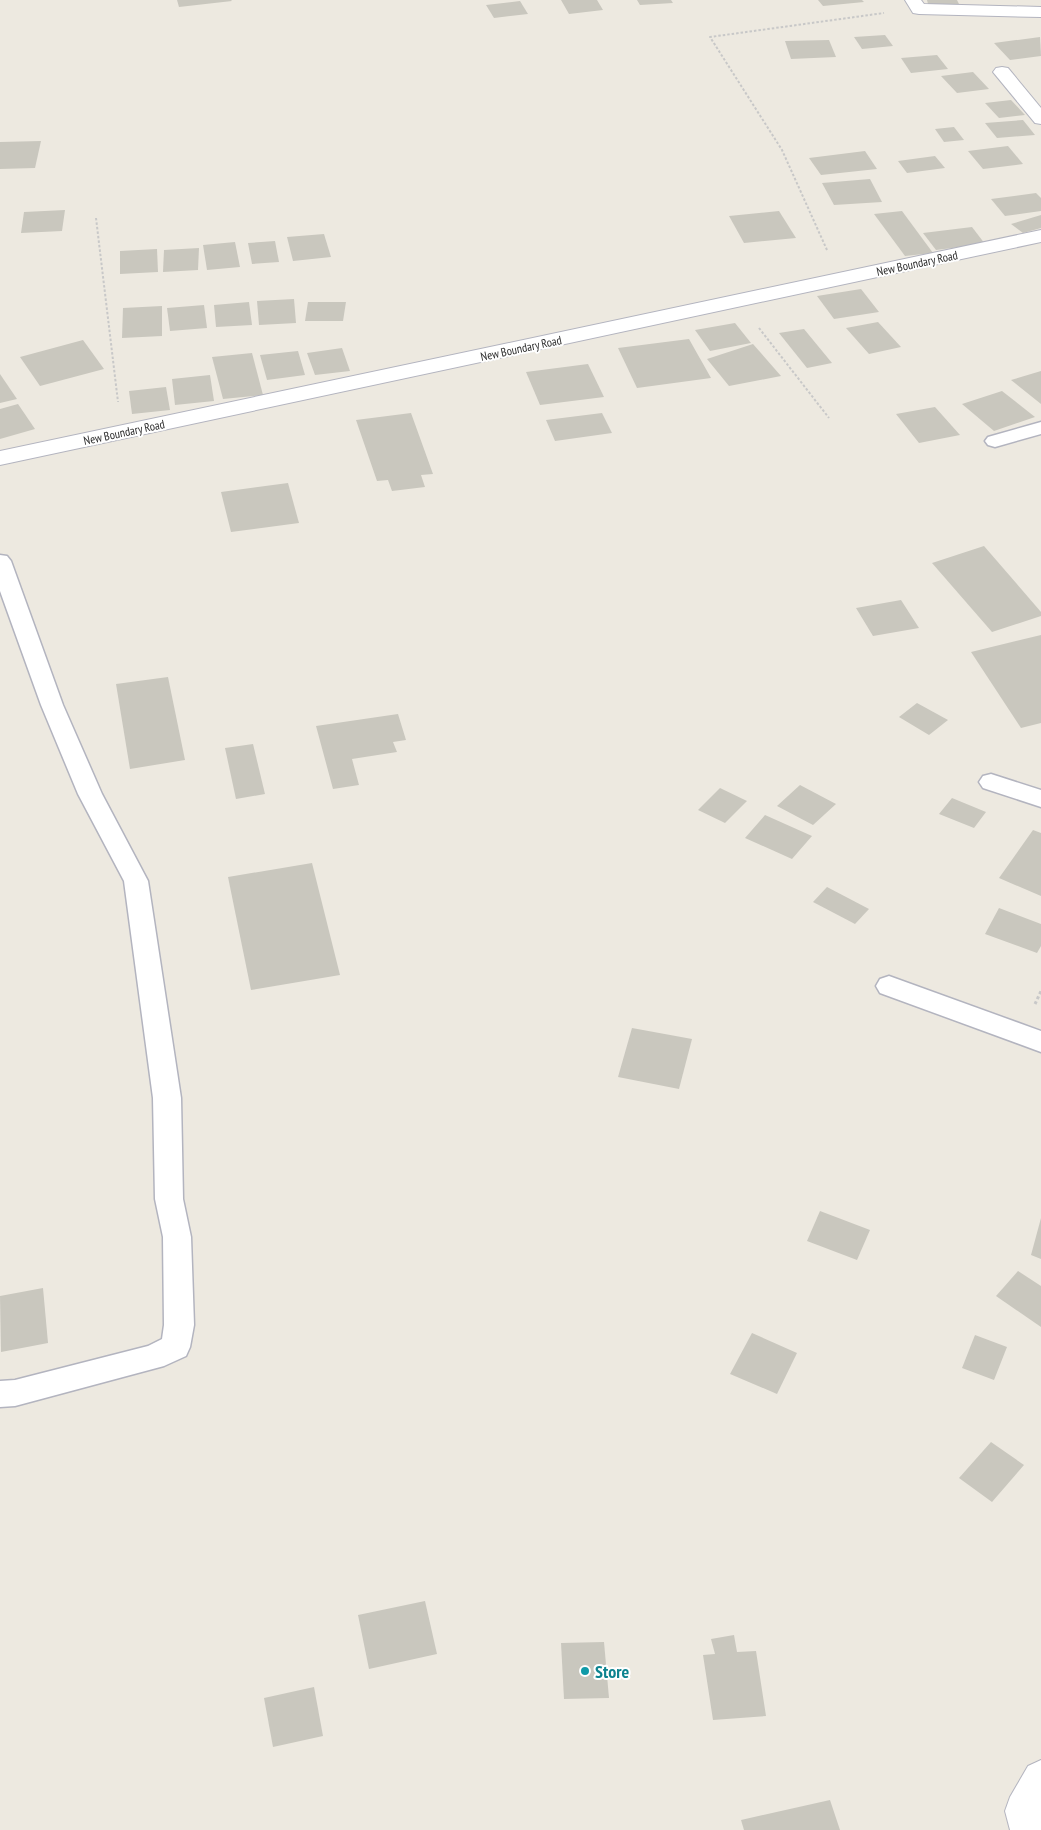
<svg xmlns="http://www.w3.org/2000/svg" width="1041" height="1830" font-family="'PT Sans Narrow',sans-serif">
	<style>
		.building { fill: #c9c7be }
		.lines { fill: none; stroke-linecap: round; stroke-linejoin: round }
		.service-casing { stroke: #b3b4bf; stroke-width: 3 }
		.minor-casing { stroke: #b3b4bf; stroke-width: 2 }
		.secondary-casing { stroke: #b3b4bf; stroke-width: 2 }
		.path-far1 { stroke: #c8c8c8; stroke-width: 2; stroke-dasharray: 2.5 2; stroke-linecap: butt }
		.path { stroke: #c8c8c8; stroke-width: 3; stroke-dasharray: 3 2.5; stroke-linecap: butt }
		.service { fill: #fff; fill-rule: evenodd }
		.minor { fill: #fff; fill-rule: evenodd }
		.secondary { fill: #fff; fill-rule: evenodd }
		.culture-dot { fill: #0f9aa8; stroke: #fff; stroke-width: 2 }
		.labels { text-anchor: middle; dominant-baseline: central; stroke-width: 4; stroke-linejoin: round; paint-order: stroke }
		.far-street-label { font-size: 12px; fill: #2c2c2c; stroke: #fff }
		.near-culture-label { font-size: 18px; font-weight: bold; fill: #0d838f; stroke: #fff; text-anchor: start }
	</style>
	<rect width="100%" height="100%" fill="#ede9e0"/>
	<g class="building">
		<polygon points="177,0 231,0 232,1 179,7"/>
		<polygon points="561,0 597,0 603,10 569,14"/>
		<polygon points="637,0 671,0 673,3 640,5"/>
		<polygon points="818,0 862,0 864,2 823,6"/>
		<polygon points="927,0 957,0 959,4 928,4"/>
		<polygon points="520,1 528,14 494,18 486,5"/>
		<polygon points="885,35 893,46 862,49 854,37"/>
		<polygon points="1040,37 1041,56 1010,60 994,43"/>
		<polygon points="829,40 836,57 791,59 785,41"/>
		<polygon points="937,55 948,69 911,73 901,58"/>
		<polygon points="973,72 989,89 957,93 941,76"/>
		<polygon points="1011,100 1025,115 999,118 985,103"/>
		<polygon points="1023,120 1035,135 997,138 985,123"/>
		<polygon points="954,127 964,140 944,142 935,129"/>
		<polygon points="41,141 35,168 0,169 0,142"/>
		<polygon points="1008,146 1023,164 983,169 968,151"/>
		<polygon points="865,151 877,169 821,175 809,158"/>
		<polygon points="935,156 945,168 907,173 898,161"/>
		<polygon points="870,179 882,202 834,205 822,183"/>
		<polygon points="1036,193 1041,198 1041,211 1005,216 991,199"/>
		<polygon points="65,210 62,231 21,233 24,212"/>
		<polygon points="779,211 796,238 744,243 729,216"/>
		<polygon points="902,211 933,253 905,256 874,214"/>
		<polygon points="1041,215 1041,228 1023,233 1011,224"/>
		<polygon points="972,227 985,244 936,250 923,233"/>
		<polygon points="324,234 331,257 293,261 287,237"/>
		<polygon points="275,241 279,262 252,264 248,243"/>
		<polygon points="235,242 240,267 207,270 203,245"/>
		<polygon points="199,248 198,270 163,272 164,250"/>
		<polygon points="157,249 158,272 120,274 120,251"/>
		<polygon points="861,289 879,312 834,319 817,296"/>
		<polygon points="294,299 296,323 259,325 257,301"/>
		<polygon points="249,302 252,325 216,327 214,305"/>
		<polygon points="308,302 346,302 343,321 305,321"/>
		<polygon points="204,305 207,328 170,331 167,308"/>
		<polygon points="162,306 162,336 122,338 123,308"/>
		<polygon points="878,322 901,347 869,354 846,328"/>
		<polygon points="735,323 751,343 710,351 695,330"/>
		<polygon points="804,329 832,363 807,368 779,333"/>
		<polygon points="689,339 711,378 637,388 618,348"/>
		<polygon points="83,340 104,369 40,386 20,357"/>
		<polygon points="753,344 781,376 729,386 707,359"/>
		<polygon points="342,348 350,371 315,375 307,353"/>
		<polygon points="298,351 305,375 267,380 260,355"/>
		<polygon points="252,353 263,395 223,399 212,357"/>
		<polygon points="588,364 604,397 540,405 526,372"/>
		<polygon points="1041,371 1041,404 1011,380"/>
		<polygon points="0,374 17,399 0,403"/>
		<polygon points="210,375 214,401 175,405 172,379"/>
		<polygon points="166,387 170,410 132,414 129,391"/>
		<polygon points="1002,391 1035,417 994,431 962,404"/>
		<polygon points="18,404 35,429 0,439 0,409"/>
		<polygon points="935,407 960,435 919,443 896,414"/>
		<polygon points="411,413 433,474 421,475 425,487 392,491 388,480 377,481 356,420"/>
		<polygon points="602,413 612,433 555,441 546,420"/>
		<polygon points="288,483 299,523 231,532 221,492"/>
		<polygon points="984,546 1041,612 1041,616 992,632 932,563"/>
		<polygon points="901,600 919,628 873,636 856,608"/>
		<polygon points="1041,635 1041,723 1021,728 971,652"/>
		<polygon points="168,677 185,760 130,769 116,684"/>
		<polygon points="917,703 948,720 929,735 899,717"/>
		<polygon points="398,714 406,740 393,742 397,752 352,759 359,785 333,789 316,726"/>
		<polygon points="253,744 265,794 236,799 225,748"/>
		<polygon points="800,785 836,804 813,825 777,806"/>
		<polygon points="720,788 747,801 725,823 698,810"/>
		<polygon points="952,798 986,812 974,828 939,814"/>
		<polygon points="765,815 812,836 792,859 745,838"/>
		<polygon points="1033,830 1041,833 1041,896 999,878"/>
		<polygon points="312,863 340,975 251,990 228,877"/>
		<polygon points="827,887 869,909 855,924 813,902"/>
		<polygon points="999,908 1041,924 1041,946 1037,953 985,934"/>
		<polygon points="632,1028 692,1039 679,1089 618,1077"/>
		<polygon points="820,1211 870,1230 857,1260 807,1241"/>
		<polygon points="1041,1218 1041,1259 1031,1255"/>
		<polygon points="1018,1271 1041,1286 1041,1327 996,1296"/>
		<polygon points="43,1288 48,1343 1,1352 0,1296"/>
		<polygon points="752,1333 797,1353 777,1394 730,1374"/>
		<polygon points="975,1335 1007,1347 994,1380 962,1368"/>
		<polygon points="991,1442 1024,1465 992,1502 959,1478"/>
		<polygon points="425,1601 437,1654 369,1669 358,1615"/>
		<polygon points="734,1635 737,1652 756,1651 766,1716 713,1720 703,1655 715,1654 711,1639"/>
		<polygon points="604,1642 609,1698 564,1699 561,1643"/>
		<polygon points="314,1687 323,1736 273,1747 264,1698"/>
		<polygon points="830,1800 840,1830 744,1830 741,1820"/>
	</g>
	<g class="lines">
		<g class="service-casing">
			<g id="service">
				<polygon points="1041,422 1041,434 995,447 988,445 985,441 988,437"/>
				<polygon points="0,555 7,556 11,561 63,705 102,794 148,881 181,1098 183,1199 191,1237 194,1325 190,1347 186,1356 164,1366 15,1406 0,1407 0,1381 15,1380 148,1346 162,1339 164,1325 163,1237 155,1199 153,1098 124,881 78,794 41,705 0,591"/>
				<polygon points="991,774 1041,790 1041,807 983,788 979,782 983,776"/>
				<polygon points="889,976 1041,1031 1041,1052 880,993 876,986 880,979"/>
			</g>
		</g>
		<g class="minor-casing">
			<g id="minor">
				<polygon points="905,0 921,0 924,4 1041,7 1041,17 919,14 913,13"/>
				<polygon points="1002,67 1008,68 1041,108 1041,124 1035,123 993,72 996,68"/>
				<polygon points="1041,1760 1041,1830 1010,1830 1005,1811 1010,1797 1028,1766"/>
			</g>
		</g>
		<g class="secondary-casing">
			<polygon id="secondary" points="1041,230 1041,242 0,465 0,451"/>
		</g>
		<g class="path-far1">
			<polyline points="96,218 118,402"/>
			<polyline points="827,250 782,150 710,37 884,13"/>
			<polyline points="759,328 829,418"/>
		</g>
		<polyline class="path" points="1035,1004 1041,991"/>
		<use href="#service" class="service"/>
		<use href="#minor" class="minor"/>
		<use href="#secondary" class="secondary"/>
	</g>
	<circle class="culture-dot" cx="585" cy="1671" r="5"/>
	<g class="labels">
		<g class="far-street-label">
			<text transform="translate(917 263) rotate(-12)">New Boundary Road</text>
			<text transform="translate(521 348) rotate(-12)">New Boundary Road</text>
			<text transform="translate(124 432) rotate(-12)">New Boundary Road</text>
		</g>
		<g class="near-culture-label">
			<text x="595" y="1671">Store</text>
		</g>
	</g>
</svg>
